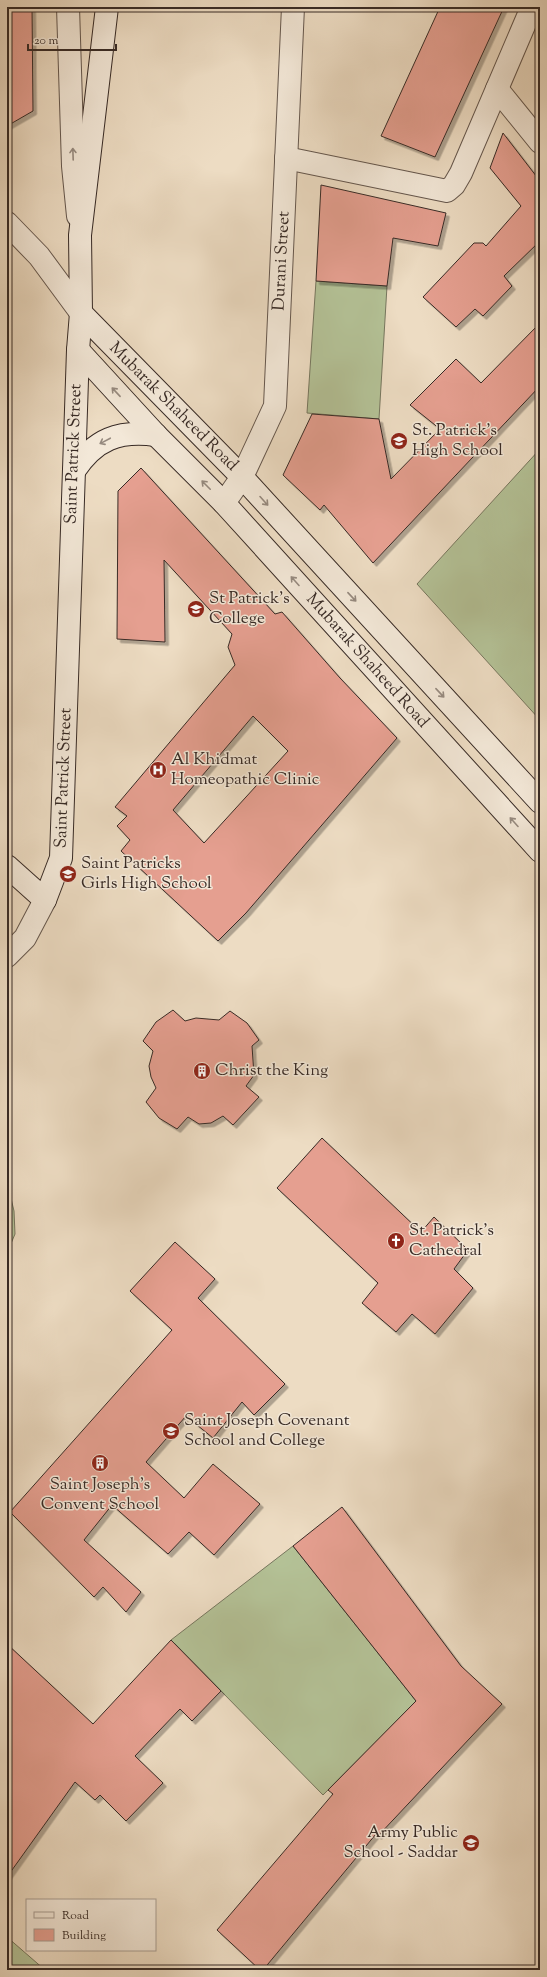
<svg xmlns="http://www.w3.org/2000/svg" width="547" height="1977" font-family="'Sorts Mill Goudy',serif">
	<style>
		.grass { fill: #b4c297; stroke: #76765e }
		.building { fill: #e59f90; stroke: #382b26; fill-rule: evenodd; filter: url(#shadow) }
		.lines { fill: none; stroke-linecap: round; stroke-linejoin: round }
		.street-casing { stroke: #65574d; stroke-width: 24 }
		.secondary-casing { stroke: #382b26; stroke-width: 24 }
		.street { stroke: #f3e8d8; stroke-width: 22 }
		.secondary { stroke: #f3e8d8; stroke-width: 22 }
		.oneway { stroke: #968a7f }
		.labels { text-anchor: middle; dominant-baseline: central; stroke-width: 3; stroke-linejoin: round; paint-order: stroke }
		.street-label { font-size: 17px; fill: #382b26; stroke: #f3e8d8 }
		.poi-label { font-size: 17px; fill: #382b26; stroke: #f3e8d8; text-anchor: start }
	</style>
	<defs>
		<filter id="shadow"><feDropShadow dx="3.5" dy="3.5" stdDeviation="0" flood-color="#0004"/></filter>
	</defs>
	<rect width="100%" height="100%" fill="#eddcc3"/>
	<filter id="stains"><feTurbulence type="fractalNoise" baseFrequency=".005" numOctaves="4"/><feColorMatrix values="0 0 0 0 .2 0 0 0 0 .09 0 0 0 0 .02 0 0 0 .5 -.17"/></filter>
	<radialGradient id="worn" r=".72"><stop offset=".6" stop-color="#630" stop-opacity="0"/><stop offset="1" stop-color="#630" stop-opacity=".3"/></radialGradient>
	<g class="grass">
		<polygon points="316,281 387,286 379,419 307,413"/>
		<polygon points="540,449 540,720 417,584"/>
		<polygon points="7,1182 14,1211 15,1234 7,1253"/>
		<polygon points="293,1546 416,1701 323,1795 171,1640"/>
		<polygon points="7,1937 45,1970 7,1970"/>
	</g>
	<g class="building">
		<polygon points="7,7 32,7 33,111 7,126"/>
		<polygon points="440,7 504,7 435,157 381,136"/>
		<polygon points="503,133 540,181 540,241 504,276 512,286 483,316 475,309 456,327 423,297 474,243 483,243 486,246 521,206 490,168"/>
		<polygon points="321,185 446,213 438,246 393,238 387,286 316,281"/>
		<polygon points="540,323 540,386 373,563 324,505 320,510 283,475 312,414 379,419 391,479 440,429 410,405 456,359 481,383"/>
		<path d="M141,468L275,614L282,612L340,678L397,738L246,913L218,941L121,851L130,840L117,826L127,816L115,807L235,665L228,647L232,634L164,560L165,642L117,639L118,491ZM253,716L288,751L204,843L173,810Z"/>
		<polygon points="173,1010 185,1021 196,1018 219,1020 230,1011 247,1023 259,1040 252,1046 254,1075 246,1086 259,1097 233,1125 223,1116 211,1123 199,1124 188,1117 177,1129 159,1118 146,1102 156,1088 151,1077 149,1066 153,1051 143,1041 156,1022"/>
		<polygon points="322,1138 421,1232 434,1217 468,1250 454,1269 473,1288 435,1334 412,1314 396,1332 362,1303 378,1283 277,1188"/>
		<polygon points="175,1242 215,1279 198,1298 285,1384 254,1415 242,1402 213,1438 186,1416 146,1462 184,1498 213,1464 260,1504 214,1555 189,1532 168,1554 112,1505 84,1540 141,1592 126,1612 103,1587 94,1597 10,1512 172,1330 130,1291"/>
		<polygon points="342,1507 461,1666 502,1704 378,1836 376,1834 263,1970 260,1970 217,1930 333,1794 328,1790 416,1701 293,1546"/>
		<polygon points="171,1640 221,1691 192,1721 180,1709 135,1756 163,1783 126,1821 100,1795 95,1800 75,1782 7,1877 7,1644 93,1724"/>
	</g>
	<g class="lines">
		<g class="street-casing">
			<g id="street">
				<polyline points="68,7 73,166 78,216"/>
				<polyline points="497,89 540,142"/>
				<polyline points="286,158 447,191 454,185 461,173 532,7"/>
				<polyline points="7,223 39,256 81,313"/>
				<polyline points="224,503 242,477 275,406 293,7"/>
				<polyline points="7,956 25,938 45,900"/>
			</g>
		</g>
		<g class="secondary-casing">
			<g id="secondary">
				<polyline points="81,313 242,477 540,802"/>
				<polyline points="78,350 156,435 224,503 540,851"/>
				<path d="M74,471C95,439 119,430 156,435"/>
				<polyline points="7,866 45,900 61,858 78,350 81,313 80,235 107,7"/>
			</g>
		</g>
		<use href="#street" class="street"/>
		<use href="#secondary" class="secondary"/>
	</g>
	<defs><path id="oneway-shaft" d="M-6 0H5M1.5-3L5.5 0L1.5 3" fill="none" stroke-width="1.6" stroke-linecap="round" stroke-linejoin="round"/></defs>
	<g class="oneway">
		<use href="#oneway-shaft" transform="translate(73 154) rotate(-92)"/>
		<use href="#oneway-shaft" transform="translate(116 392) rotate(-133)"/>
		<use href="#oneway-shaft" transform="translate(105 441) rotate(152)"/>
		<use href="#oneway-shaft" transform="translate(206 485) rotate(-135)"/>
		<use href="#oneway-shaft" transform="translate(264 501) rotate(48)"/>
		<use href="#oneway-shaft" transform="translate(295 581) rotate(-132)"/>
		<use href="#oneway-shaft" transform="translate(352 597) rotate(47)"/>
		<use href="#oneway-shaft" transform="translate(440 693) rotate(47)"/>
		<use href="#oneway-shaft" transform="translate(514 822) rotate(-132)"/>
	</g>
	<defs>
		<g id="school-disc" transform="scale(0.9)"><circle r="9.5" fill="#8f2418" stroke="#f3e8d8"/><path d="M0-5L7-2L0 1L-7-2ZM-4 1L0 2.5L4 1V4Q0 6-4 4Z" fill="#fff"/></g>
		<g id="university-disc" transform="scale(0.9)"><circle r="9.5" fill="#8f2418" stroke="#f3e8d8"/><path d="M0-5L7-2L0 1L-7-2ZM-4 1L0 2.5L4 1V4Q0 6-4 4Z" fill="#fff"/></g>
		<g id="hospital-disc" transform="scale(0.9)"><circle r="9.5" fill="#8f2418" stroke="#f3e8d8"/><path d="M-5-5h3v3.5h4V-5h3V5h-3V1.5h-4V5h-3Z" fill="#fff"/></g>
		<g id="building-disc" transform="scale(0.9)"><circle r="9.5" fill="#8f2418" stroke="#f3e8d8"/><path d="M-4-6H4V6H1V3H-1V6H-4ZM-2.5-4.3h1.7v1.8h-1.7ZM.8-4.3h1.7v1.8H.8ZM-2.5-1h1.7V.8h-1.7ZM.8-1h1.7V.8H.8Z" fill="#fff"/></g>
		<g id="church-disc" transform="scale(0.9)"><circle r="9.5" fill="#8f2418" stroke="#f3e8d8"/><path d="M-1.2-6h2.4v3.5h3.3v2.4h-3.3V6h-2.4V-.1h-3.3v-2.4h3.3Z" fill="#fff"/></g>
	</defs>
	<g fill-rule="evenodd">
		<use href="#school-disc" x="399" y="441"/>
		<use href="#university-disc" x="196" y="609"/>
		<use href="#hospital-disc" x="158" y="770"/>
		<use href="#school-disc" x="68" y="874"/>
		<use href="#building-disc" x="202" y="1071"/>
		<use href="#church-disc" x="396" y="1241"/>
		<use href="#university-disc" x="171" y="1431"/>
		<use href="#building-disc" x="100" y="1463"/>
		<use href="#school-disc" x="471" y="1843"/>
	</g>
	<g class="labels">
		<g class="street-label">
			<text transform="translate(282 261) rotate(-87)">Durani Street</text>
			<text transform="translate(173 407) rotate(45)">Mubarak Shaheed Road</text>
			<text transform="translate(74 454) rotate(-88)">Saint Patrick Street</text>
			<text transform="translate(367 661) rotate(48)">Mubarak Shaheed Road</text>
			<text transform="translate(64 778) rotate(-88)">Saint Patrick Street</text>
		</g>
		<g class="poi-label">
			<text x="412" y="431">St. Patrick's<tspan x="412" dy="20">High School</tspan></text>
			<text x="209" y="599">St Patrick's<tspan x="209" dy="20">College</tspan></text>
			<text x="171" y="760">Al Khidmat<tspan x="171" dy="20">Homeopathic Clinic</tspan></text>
			<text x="81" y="864">Saint Patricks<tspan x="81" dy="20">Girls High School</tspan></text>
			<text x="215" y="1071">Christ the King</text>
			<text x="409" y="1231">St. Patrick's<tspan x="409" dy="20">Cathedral</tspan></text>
			<text x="184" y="1421">Saint Joseph Covenant<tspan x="184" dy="20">School and College</tspan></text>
			<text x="100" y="1485" text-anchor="middle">Saint Joseph's<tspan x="100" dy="20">Convent School</tspan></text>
			<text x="458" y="1833" text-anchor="end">Army Public<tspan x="458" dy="20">School - Saddar</tspan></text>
		</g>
	</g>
	<rect width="547" height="1977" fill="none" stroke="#eddcc3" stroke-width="24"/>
	<rect x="8" y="8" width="531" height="1961" fill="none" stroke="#382b26" stroke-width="2"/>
	<rect x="12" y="12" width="523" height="1953" fill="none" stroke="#382b26"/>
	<rect x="26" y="1899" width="130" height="52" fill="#f3e8d8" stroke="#a89c91"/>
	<rect x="34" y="1912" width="20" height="6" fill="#f3e8d8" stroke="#a89c91"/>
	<text x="62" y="1919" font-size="12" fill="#382b26">Road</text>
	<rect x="34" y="1929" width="20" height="12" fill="#e59f90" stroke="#a89c91"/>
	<text x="62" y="1939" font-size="12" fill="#382b26">Building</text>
	<path d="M28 44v6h88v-6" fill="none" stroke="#382b26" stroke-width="2"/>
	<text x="34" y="44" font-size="12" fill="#382b26" stroke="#f3e8d8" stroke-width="3" paint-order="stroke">20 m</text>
	<rect width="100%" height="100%" filter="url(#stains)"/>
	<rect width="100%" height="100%" fill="url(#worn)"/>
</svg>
